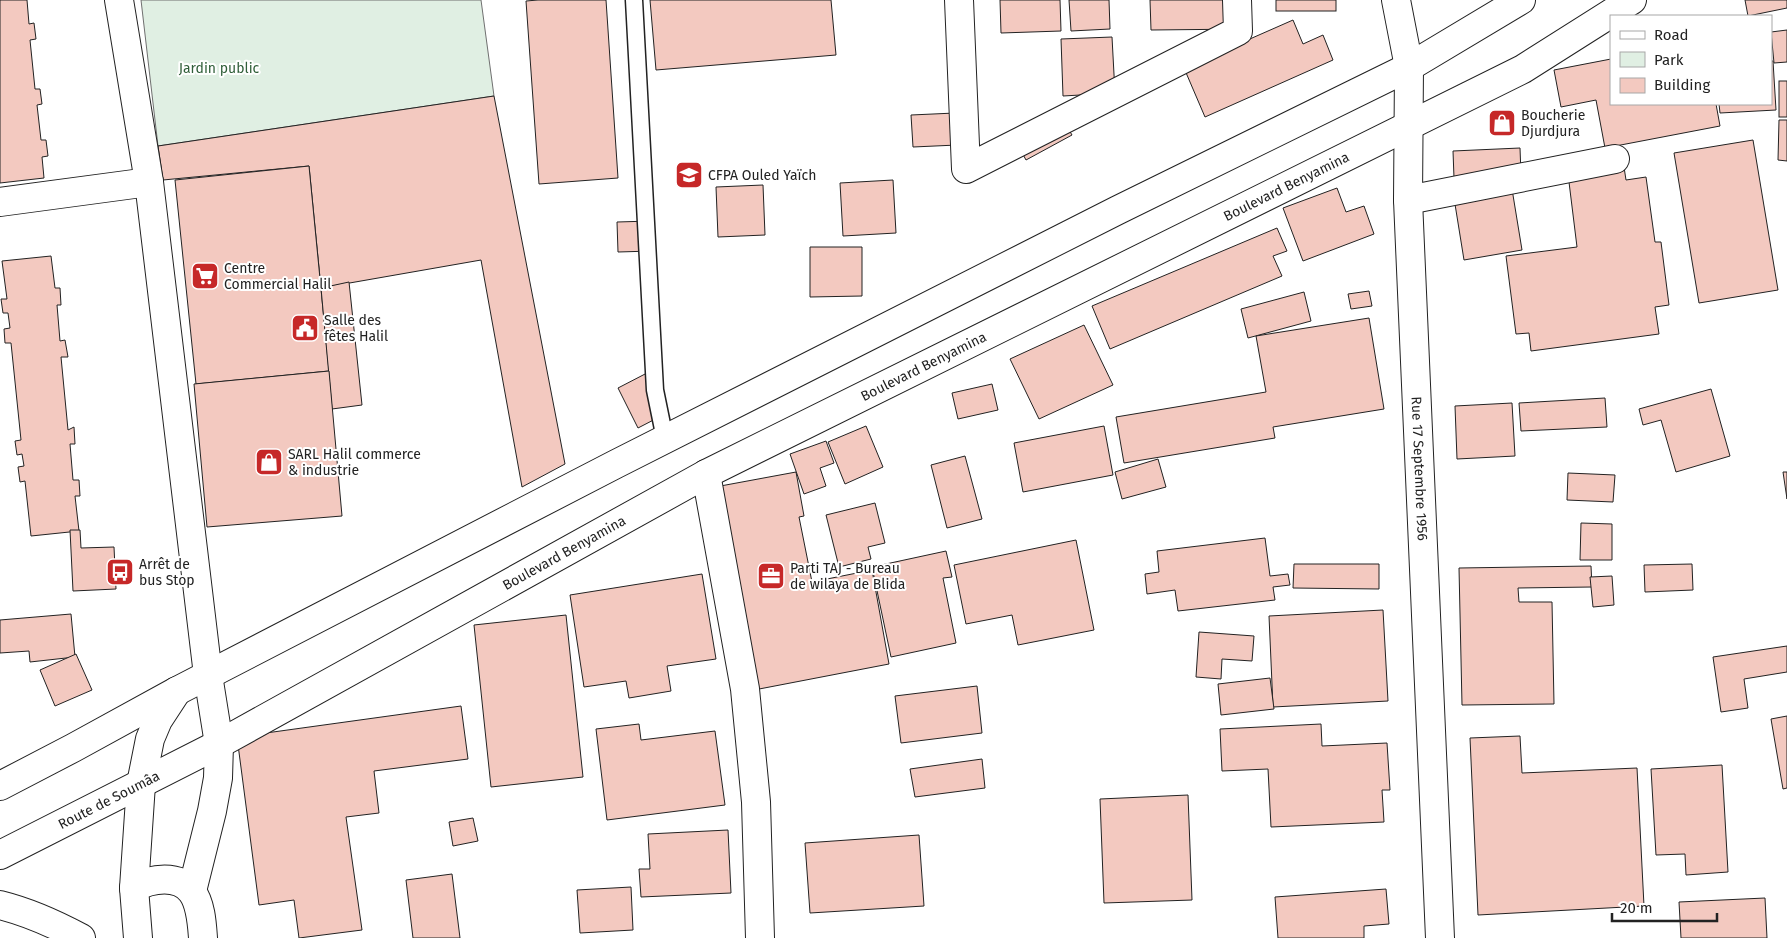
<svg xmlns="http://www.w3.org/2000/svg" width="1787" height="938" font-family="'Fira Sans',sans-serif">
	<style>
		.green { fill: #e0efe3; stroke: #6f6f6f }
		.building { fill: #f3c9c0; stroke: #222 }
		.lines { fill: none; stroke-linecap: round; stroke-linejoin: round }
		.lane-casing { stroke: #222; stroke-width: 19 }
		.street-casing { stroke: #222; stroke-width: 30 }
		.secondary-casing { stroke: #222; stroke-width: 30 }
		.highway-casing { stroke: #222; stroke-width: 30 }
		.lane { stroke: #fff; stroke-width: 16 }
		.street { stroke: #fff; stroke-width: 28 }
		.secondary { stroke: #fff; stroke-width: 28 }
		.highway { stroke: #fff; stroke-width: 28 }
		.labels { text-anchor: middle; dominant-baseline: central; stroke-width: 4; stroke-linejoin: round; paint-order: stroke }
		.park-label { font-size: 14px; fill: #2f5e38; stroke: #fff }
		.poi-label { font-size: 14px; fill: #222; stroke: #fff; text-anchor: start }
		.street-label { font-size: 14px; fill: #222; stroke: #fff }
	</style>
	<rect width="100%" height="100%" fill="#fff"/>
	<polygon class="green" points="141,0 481,0 494,96 158,146"/>
	<g class="building">
		<polygon points="0,0 27,0 29,24 34,23 36,39 30,40 35,89 40,89 42,104 37,105 41,140 46,140 48,156 42,157 44,178 0,183"/>
		<polygon points="538,0 606,0 618,178 539,184 526,1"/>
		<polygon points="650,0 831,0 836,55 656,70"/>
		<polygon points="1000,0 1060,0 1061,31 1001,33"/>
		<polygon points="1069,0 1109,0 1110,29 1071,31"/>
		<polygon points="1150,0 1247,0 1247,29 1151,30"/>
		<rect x="1276" y="0" width="60" height="11"/>
		<polygon points="1745,0 1787,0 1787,8 1748,16"/>
		<polygon points="1293,20 1303,44 1323,35 1333,60 1205,117 1184,68"/>
		<polygon points="1787,30 1787,62 1774,63 1771,32"/>
		<polygon points="1112,37 1115,93 1063,96 1061,39"/>
		<polygon points="1611,59 1611,104 1716,104 1720,126 1605,148 1596,100 1561,107 1554,70"/>
		<polygon points="1771,61 1773,61 1776,110 1720,113 1719,104 1771,104"/>
		<rect x="1779" y="81" width="8" height="36"/>
		<polygon points="494,96 565,464 522,487 481,260 321,288 309,166 163,180 158,146"/>
		<polygon points="955,113 957,145 913,147 911,115"/>
		<polygon points="1059,113 1072,135 1026,160 1014,138"/>
		<polygon points="1779,120 1787,120 1787,161 1778,160"/>
		<polygon points="1753,140 1778,290 1699,303 1674,153"/>
		<polygon points="1520,148 1521,175 1454,178 1453,151"/>
		<polygon points="309,166 329,371 196,384 175,180"/>
		<polygon points="1624,167 1626,180 1646,177 1655,242 1661,242 1669,305 1655,307 1659,334 1531,351 1529,333 1516,334 1506,256 1577,247 1568,174"/>
		<polygon points="893,180 896,233 843,236 840,183"/>
		<polygon points="763,185 765,235 718,237 716,187"/>
		<polygon points="1337,188 1346,212 1364,206 1374,234 1303,261 1283,208"/>
		<polygon points="1512,189 1522,250 1464,260 1454,198"/>
		<polygon points="651,221 652,251 618,252 617,222"/>
		<polygon points="1277,228 1287,251 1273,256 1282,276 1110,349 1092,306"/>
		<polygon points="810,247 862,247 862,296 810,297"/>
		<polygon points="51,256 55,288 60,288 61,305 57,305 60,341 65,340 68,357 61,357 68,430 74,427 75,444 70,444 73,480 79,480 80,496 75,496 79,531 31,536 25,481 20,482 18,467 24,466 22,454 17,455 15,441 21,440 11,343 5,343 4,329 10,328 8,313 3,313 1,299 7,299 2,261"/>
		<polygon points="349,282 362,405 332,409 321,288"/>
		<polygon points="1369,291 1372,306 1351,309 1348,294"/>
		<polygon points="1304,292 1311,321 1248,338 1241,309"/>
		<polygon points="1369,318 1384,409 1273,427 1275,438 1124,463 1116,417 1266,392 1256,336"/>
		<polygon points="1084,325 1113,385 1039,419 1010,359"/>
		<polygon points="329,371 342,516 207,527 194,384"/>
		<polygon points="647,373 667,413 638,428 618,388"/>
		<polygon points="992,384 998,410 958,419 952,393"/>
		<polygon points="1711,389 1730,456 1676,472 1661,420 1643,425 1639,409"/>
		<polygon points="1605,398 1607,427 1521,431 1519,403"/>
		<polygon points="1512,403 1515,456 1457,459 1455,406"/>
		<polygon points="866,426 883,467 845,484 828,442"/>
		<polygon points="1104,426 1113,475 1023,492 1014,443"/>
		<polygon points="826,441 834,463 820,468 826,486 804,494 790,454"/>
		<polygon points="965,456 982,519 947,528 931,465"/>
		<polygon points="1158,459 1166,487 1122,499 1115,472"/>
		<polygon points="796,472 804,516 799,517 812,582 872,570 889,664 754,690 715,487"/>
		<polygon points="1783,472 1787,472 1787,499"/>
		<polygon points="1568,473 1615,475 1613,502 1567,500"/>
		<polygon points="875,503 885,543 868,547 871,559 839,567 826,515"/>
		<polygon points="1581,523 1612,524 1612,560 1580,560"/>
		<polygon points="70,530 80,530 81,548 114,547 116,589 73,591"/>
		<polygon points="1265,538 1270,576 1288,574 1290,585 1273,587 1275,600 1178,611 1175,590 1147,594 1145,574 1159,572 1157,551"/>
		<polygon points="1076,540 1094,630 1018,645 1012,615 966,624 954,565"/>
		<polygon points="946,551 952,577 943,578 956,643 891,657 872,567"/>
		<polygon points="1294,564 1379,564 1379,589 1293,588"/>
		<polygon points="1692,564 1693,590 1645,592 1644,565"/>
		<polygon points="1591,566 1592,587 1518,588 1519,602 1552,602 1554,704 1462,705 1459,568"/>
		<polygon points="702,574 716,659 667,666 671,691 629,698 626,681 584,687 570,595"/>
		<polygon points="1612,576 1614,605 1593,607 1590,577"/>
		<polygon points="1383,610 1388,701 1273,707 1269,616"/>
		<polygon points="71,614 75,657 30,662 29,651 0,653 0,620"/>
		<polygon points="566,615 583,777 491,787 474,625"/>
		<polygon points="1199,632 1254,636 1252,661 1222,659 1221,679 1196,677"/>
		<polygon points="1787,646 1787,672 1744,679 1748,708 1721,712 1713,657"/>
		<polygon points="76,654 92,690 55,706 40,670"/>
		<polygon points="1270,678 1274,709 1221,715 1218,684"/>
		<polygon points="977,686 982,733 901,743 895,696"/>
		<polygon points="461,706 468,759 374,771 379,813 346,817 362,930 299,938 294,900 259,905 237,737"/>
		<polygon points="1787,716 1787,788 1783,789 1771,719"/>
		<polygon points="639,724 641,740 715,731 725,805 607,820 596,729"/>
		<polygon points="1321,724 1322,746 1387,743 1390,790 1382,790 1384,822 1271,827 1268,769 1222,771 1220,729"/>
		<polygon points="1520,736 1522,773 1637,768 1644,906 1478,915 1470,738"/>
		<polygon points="982,759 985,788 915,797 910,769"/>
		<polygon points="1722,765 1728,872 1686,875 1685,854 1656,855 1651,769"/>
		<polygon points="1188,795 1192,900 1104,903 1100,799"/>
		<polygon points="473,818 478,841 453,846 449,822"/>
		<polygon points="728,830 731,893 641,897 639,869 650,869 648,834"/>
		<polygon points="919,835 924,906 810,913 805,843"/>
		<polygon points="452,874 460,938 413,938 406,880"/>
		<polygon points="631,887 633,930 580,933 577,890"/>
		<polygon points="1386,889 1389,924 1364,926 1364,938 1278,938 1275,897"/>
		<polygon points="1765,898 1767,938 1681,938 1679,902"/>
	</g>
	<g class="lines">
		<g class="lane-casing">
			<polyline id="lane" points="634,0 655,390 665,439"/>
		</g>
		<g class="street-casing">
			<g id="street">
				<polyline points="959,0 966,169 1238,31 1237,0"/>
				<polyline points="1408,200 1615,159"/>
				<polyline points="0,202 149,182"/>
				<polyline points="706,474 745,689 756,802 760,938"/>
			</g>
		</g>
		<g class="secondary-casing">
			<g id="secondary">
				<polyline points="119,0 149,182 208,675 219,744"/>
				<path id="s1" d="M1396,0L1409,67L1408,200L1440,938"/>
				<path d="M134,888C151,878 179,874 192,892C201,904 202,924 203,938"/>
				<polyline points="138,938 134,888 141,784 150,739 158,720 177,691"/>
			</g>
		</g>
		<g class="highway-casing">
			<g id="highway">
				<polyline points="0,786 73,748 177,691 616,464 1118,210 1409,67 1521,0"/>
				<path id="s2" d="M0,855L219,744L706,474L1523,69L1632,0"/>
				<polyline points="192,891 212,811 218,778 219,744"/>
				<path d="M0,905C28,912 55,924 81,938"/>
			</g>
		</g>
		<use href="#lane" class="lane"/>
		<use href="#street" class="street"/>
		<use href="#secondary" class="secondary"/>
		<use href="#highway" class="highway"/>
	</g>
	<defs>
		<g id="shop-square" transform="scale(1.4375)"><rect x="-9" y="-9" width="18" height="18" rx="4" fill="#c62828" stroke="#fff"/><path d="M-5-2.5h2.3a2.7 3.5 0 0 1 5.4 0H5L5.5 6h-11ZM-1.5-2.5h3a1.5 2.3 0 0 0-3 0Z" fill="#fff"/></g>
		<g id="university-square" transform="scale(1.4375)"><rect x="-9" y="-9" width="18" height="18" rx="4" fill="#c62828" stroke="#fff"/><path d="M0-5L7-2L0 1L-7-2ZM-4 1L0 2.5L4 1V4Q0 6-4 4Z" fill="#fff"/></g>
		<g id="supermarket-square" transform="scale(1.4375)"><rect x="-9" y="-9" width="18" height="18" rx="4" fill="#c62828" stroke="#fff"/><path d="M-6-5.5h2.5l.6 2H6L4.5 2H-2.5L-4.4-4H-6ZM-1.5 3.2a1.3 1.3 0 1 0 .1 0ZM3 3.2a1.3 1.3 0 1 0 .1 0Z" fill="#fff"/></g>
		<g id="civic-square" transform="scale(1.4375)"><rect x="-9" y="-9" width="18" height="18" rx="4" fill="#c62828" stroke="#fff"/><path d="M-.6-6.5H3V-4.5H.6V-3L4-1V1h2V6H-6V1h2V-1L-.6-3ZM-1.2 2.5V6h2.4V2.5Z" fill="#fff"/></g>
		<g id="bus-square" transform="scale(1.4375)"><rect x="-9" y="-9" width="18" height="18" rx="4" fill="#c62828" stroke="#fff"/><path d="M-5-6H5V4H4V6H2V4H-2V6H-4V4H-5ZM-3.5-4V0h7V-4ZM-3.5 1.2v1.5H-2V1.2ZM2 1.2v1.5H3.5V1.2Z" fill="#fff"/></g>
		<g id="office-square" transform="scale(1.4375)"><rect x="-9" y="-9" width="18" height="18" rx="4" fill="#c62828" stroke="#fff"/><path d="M-6-3h4V-5.5h4V-3h4V5H-6ZM-1-4.5V-3h2v-1.5ZM-6 0V1H6V0Z" fill="#fff"/></g>
	</defs>
	<g fill-rule="evenodd">
		<use href="#shop-square" x="1502" y="123"/>
		<use href="#university-square" x="689" y="175"/>
		<use href="#supermarket-square" x="205" y="276"/>
		<use href="#civic-square" x="305" y="328"/>
		<use href="#shop-square" x="269" y="462"/>
		<use href="#bus-square" x="120" y="572"/>
		<use href="#office-square" x="771" y="576"/>
	</g>
	<g class="labels">
		<g class="park-label">
			<text x="219" y="68">Jardin public</text>
		</g>
		<g class="poi-label">
			<text x="1521" y="115">Boucherie<tspan x="1521" dy="16">Djurdjura</tspan></text>
			<text x="708" y="175">CFPA Ouled Yaïch</text>
			<text x="224" y="268">Centre<tspan x="224" dy="16">Commercial Halil</tspan></text>
			<text x="324" y="320">Salle des<tspan x="324" dy="16">fêtes Halil</tspan></text>
			<text x="288" y="454">SARL Halil commerce<tspan x="288" dy="16">&amp; industrie</tspan></text>
			<text x="139" y="564">Arrêt de<tspan x="139" dy="16">bus Stop</tspan></text>
			<text x="790" y="568">Parti TAJ - Bureau<tspan x="790" dy="16">de wilaya de Blida</tspan></text>
		</g>
		<g class="street-label">
			<text stroke="none"><textPath href="#s2" startOffset="1450">Boulevard Benyamina</textPath></text>
			<text stroke="none"><textPath href="#s2" startOffset="1045">Boulevard Benyamina</textPath></text>
			<text stroke="none"><textPath href="#s1" startOffset="470">Rue 17 Septembre 1956</textPath></text>
			<text stroke="none"><textPath href="#s2" startOffset="640">Boulevard Benyamina</textPath></text>
			<text stroke="none"><textPath href="#s2" startOffset="122">Route de Soumâa</textPath></text>
		</g>
	</g>
	<rect x="1610" y="15" width="162" height="90" fill="#ffffff" stroke="#a7a7a7"/>
	<rect x="1620" y="31" width="25" height="8" fill="#ffffff" stroke="#a7a7a7"/>
	<text x="1654" y="40" font-size="15" fill="#222222">Road</text>
	<rect x="1620" y="52" width="25" height="15" fill="#e0efe3" stroke="#a7a7a7"/>
	<text x="1654" y="65" font-size="15" fill="#222222">Park</text>
	<rect x="1620" y="78" width="25" height="15" fill="#f3c9c0" stroke="#a7a7a7"/>
	<text x="1654" y="90" font-size="15" fill="#222222">Building</text>
	<path d="M1612 913v8h105v-8" fill="none" stroke="#222222" stroke-width="2.5"/>
	<text x="1620" y="913" font-size="15" fill="#222222" stroke="#ffffff" stroke-width="4" paint-order="stroke">20 m</text>
</svg>
